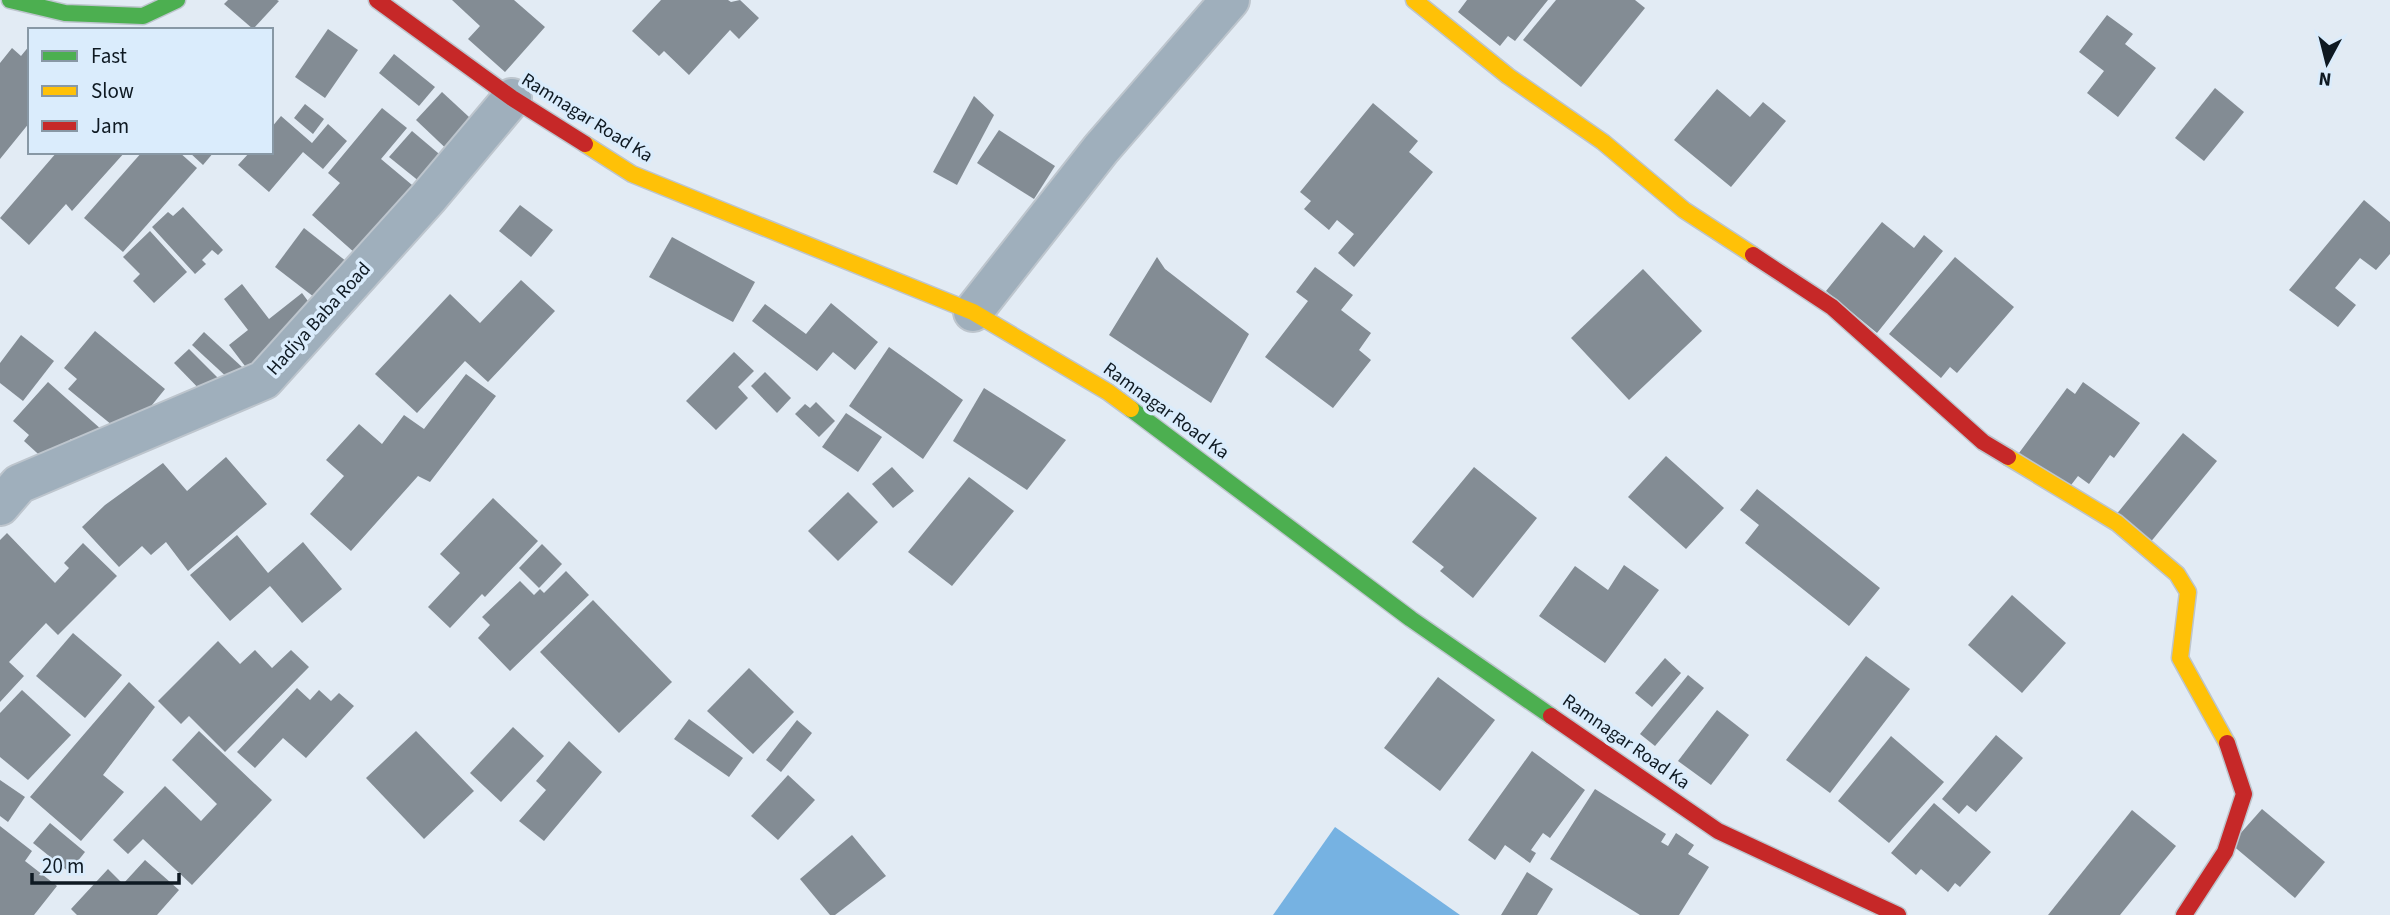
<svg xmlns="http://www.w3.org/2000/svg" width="2390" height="915" font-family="'Source Sans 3',sans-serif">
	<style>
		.water { fill: #76b2e2 }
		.building { fill: #838c94 }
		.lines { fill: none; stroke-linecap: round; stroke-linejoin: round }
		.street-casing { stroke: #bdc5cd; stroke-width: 42 }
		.fast-casing { stroke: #bdc5cd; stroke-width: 19 }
		.slow-casing { stroke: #bdc5cd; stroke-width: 19 }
		.jam-casing { stroke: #bdc5cd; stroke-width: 19 }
		.street { stroke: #9fafbc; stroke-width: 38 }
		.fast { stroke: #4caf50; stroke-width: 16 }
		.slow { stroke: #ffc107; stroke-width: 16 }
		.jam { stroke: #c62828; stroke-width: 16 }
		.labels { text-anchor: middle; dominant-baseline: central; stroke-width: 7; stroke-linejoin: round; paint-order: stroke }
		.street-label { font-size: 19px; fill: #0e1922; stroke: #daecfc }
	</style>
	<rect width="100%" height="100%" fill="#e2ebf4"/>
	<polygon class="water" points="1335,827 1460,915 1273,915"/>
	<g class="building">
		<polygon points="228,0 277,0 279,1 253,29 224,4"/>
		<polygon points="452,0 514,0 545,27 505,72 468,39 480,26"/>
		<polygon points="661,0 728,0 731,2 740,0 759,18 739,39 730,30 689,75 664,51 659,56 632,31"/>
		<polygon points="1467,0 1548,0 1515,41 1508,36 1500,46 1458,12"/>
		<polygon points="1556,0 1635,0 1645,8 1581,87 1523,40"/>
		<polygon points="2107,15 2133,34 2125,44 2156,68 2118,117 2087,93 2104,71 2079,52"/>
		<polygon points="328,29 358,50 325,98 295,77"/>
		<polygon points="30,45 30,122 0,159 0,63 12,48 21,56"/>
		<polygon points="394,54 435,87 419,106 379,73"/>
		<polygon points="2215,88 2244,112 2204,161 2175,138"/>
		<polygon points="1717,89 1750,117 1763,102 1786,121 1731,187 1674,140"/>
		<polygon points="442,92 482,129 455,157 416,120"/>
		<polygon points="974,96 994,115 957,185 933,172"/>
		<polygon points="1373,103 1418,141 1409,152 1433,172 1354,267 1338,253 1354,234 1337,220 1329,230 1304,209 1311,201 1300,192"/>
		<polygon points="305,104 324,119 313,134 294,118"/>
		<polygon points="382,108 407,128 381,159 424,195 364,261 312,215 340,183 328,173"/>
		<polygon points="281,116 312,143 328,124 347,141 323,169 303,152 269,192 238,165 250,152 271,152 271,128"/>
		<polygon points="999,130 1055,166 1034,199 977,163"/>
		<polygon points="412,131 451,164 430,190 389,157"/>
		<polygon points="57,152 125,152 72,211 66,204 29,245 0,218"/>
		<polygon points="142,152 179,152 197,168 123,252 84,218"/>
		<polygon points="189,152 214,152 203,165"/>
		<polygon points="2364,200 2390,222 2390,254 2376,270 2360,258 2335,288 2356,305 2338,327 2289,290"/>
		<polygon points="520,205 553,230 531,257 499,231"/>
		<polygon points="183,207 223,250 218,255 212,250 202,260 206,264 195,274 152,227 168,212 173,216"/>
		<polygon points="1882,222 1914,248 1924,235 1943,251 1877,333 1826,291"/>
		<polygon points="304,228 356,269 327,307 275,267"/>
		<polygon points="150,231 187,272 154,303 133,281 140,274 123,257"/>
		<polygon points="672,237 755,282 733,322 649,277"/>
		<polygon points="1157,257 1165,269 1249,334 1211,403 1109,335"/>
		<polygon points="1955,257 2014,307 1957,373 1950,367 1941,378 1889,334"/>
		<polygon points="1315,267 1353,295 1341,310 1371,333 1359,350 1371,360 1333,408 1265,357 1308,301 1296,292"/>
		<polygon points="1643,269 1702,331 1629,400 1571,338"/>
		<polygon points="521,280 555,311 488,382 465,361 417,413 375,374 450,294 480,323"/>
		<polygon points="242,284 269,319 302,293 319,316 248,370 229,345 248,330 224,299"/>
		<polygon points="831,303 878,342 855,370 833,352 817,371 752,321 765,304 806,334"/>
		<polygon points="95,331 165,389 152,405 158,411 123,434 68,389 77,379 64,368"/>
		<polygon points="204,332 242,367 230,380 192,345"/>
		<polygon points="21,335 54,361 23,401 0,383 0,363"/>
		<polygon points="889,347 963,400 923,459 849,406"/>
		<polygon points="189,349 224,384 209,399 174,363"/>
		<polygon points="734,352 754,371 738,387 748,398 716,430 686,401"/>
		<polygon points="765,372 791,398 777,413 751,386"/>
		<polygon points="466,374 496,396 430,482 418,476 351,551 310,514 344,476 326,460 359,424 382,444 404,415 424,429"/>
		<polygon points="48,382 102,430 84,450 71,439 48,463 24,441 29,435 13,421"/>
		<polygon points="2083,382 2140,423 2114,458 2110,455 2089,484 2078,476 2068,489 2019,453 2067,388 2075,394"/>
		<polygon points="984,388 1066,440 1027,490 953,441"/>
		<polygon points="816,402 835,421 819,437 795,414 805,404 810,408"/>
		<polygon points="846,413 882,437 858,472 822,447"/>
		<polygon points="2183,433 2217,461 2149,544 2115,516"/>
		<polygon points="1666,456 1724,508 1686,549 1628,497"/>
		<polygon points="226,457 267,504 188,571 166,542 151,555 142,546 119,567 82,527 105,505 163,463 187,491"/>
		<polygon points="892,467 914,491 893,508 872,484"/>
		<polygon points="1474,467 1537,518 1473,598 1440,571 1444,567 1412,542"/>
		<polygon points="969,477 1014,511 952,586 908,552"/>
		<polygon points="1757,489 1880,588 1849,626 1745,543 1759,525 1740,510"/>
		<polygon points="848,492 878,522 838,561 808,531"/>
		<polygon points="493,498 538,541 485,597 482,594 450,628 428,607 460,573 440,554"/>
		<polygon points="7,533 55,583 69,568 64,563 83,543 117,576 58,635 46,623 9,662 24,676 0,702 0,540"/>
		<polygon points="237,535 268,573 303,542 342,589 302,623 270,586 230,621 190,575"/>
		<polygon points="542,544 562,564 539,588 519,568"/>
		<polygon points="1624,565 1659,590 1605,663 1539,616 1575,566 1608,590"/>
		<polygon points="566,571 589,595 510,671 478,638 490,625 482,617 520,581 534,595 540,589 544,593"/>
		<polygon points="2012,595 2066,643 2022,693 1968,645"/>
		<polygon points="593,600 672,682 619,733 540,652"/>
		<polygon points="73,633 122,675 85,718 36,676"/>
		<polygon points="218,641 240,664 255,650 272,668 291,650 309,667 225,752 189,716 181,724 158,701"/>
		<polygon points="1866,656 1910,689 1830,793 1786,760"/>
		<polygon points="1665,658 1681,673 1652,707 1635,693"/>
		<polygon points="749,668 794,712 753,754 707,711"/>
		<polygon points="1688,675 1704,688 1655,746 1640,734"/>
		<polygon points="1438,677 1495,720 1440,791 1384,748"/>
		<polygon points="129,682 155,707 103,775 124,792 81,841 30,797"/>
		<polygon points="297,688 310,700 319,690 331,701 339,693 354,706 306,758 283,738 255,768 237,752"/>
		<polygon points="22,690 71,735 28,780 0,757 0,713"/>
		<polygon points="1717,710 1749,735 1711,785 1678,761"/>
		<polygon points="689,719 743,758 729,777 674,739"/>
		<polygon points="797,720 812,733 781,772 766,760"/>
		<polygon points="513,727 544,756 501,802 470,773"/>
		<polygon points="199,731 272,800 192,885 143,839 128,854 113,840 165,786 201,821 217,804 172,760"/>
		<polygon points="416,731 474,791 424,839 366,778"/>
		<polygon points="1996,735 2023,758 1976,812 1967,805 1959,814 1942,799"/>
		<polygon points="1891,736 1944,782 1889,843 1838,801"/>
		<polygon points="569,741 602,772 544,841 519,821 546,790 536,781"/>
		<polygon points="1532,751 1585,790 1550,838 1543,833 1531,850 1536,853 1530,863 1505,845 1495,860 1468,840"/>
		<polygon points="788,775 815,800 778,840 751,816"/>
		<polygon points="0,780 25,797 8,822 0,816"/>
		<polygon points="1595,789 1666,834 1661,842 1668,846 1676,833 1694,845 1688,854 1709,867 1679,915 1640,915 1550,859"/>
		<polygon points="1934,803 1991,852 1960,887 1955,883 1948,892 1921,869 1916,875 1891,853"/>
		<polygon points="2262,809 2325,862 2295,898 2231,844"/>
		<polygon points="2132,810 2176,846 2120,915 2048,915"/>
		<polygon points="50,823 85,852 69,872 33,843"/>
		<polygon points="0,826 32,851 25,861 57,886 34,915 0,915"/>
		<polygon points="852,835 886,876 835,915 830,915 800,879"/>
		<polygon points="145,860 179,890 157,915 77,915 71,909 108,869 123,884"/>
		<polygon points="1527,872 1553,889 1537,915 1501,915"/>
	</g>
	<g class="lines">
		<g class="street-casing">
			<g id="street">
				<polyline points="973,312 1101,149 1230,0"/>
				<polyline points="0,506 19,484 264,380 428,198 512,98"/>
			</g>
		</g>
		<g class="fast-casing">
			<g id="fast">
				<polyline points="10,0 65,13 143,16 177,0"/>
				<polyline points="1131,409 1411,619 1551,716"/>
			</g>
		</g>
		<g class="slow-casing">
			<g id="slow">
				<polyline points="1414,0 1508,76 1603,142 1684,210 1753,255"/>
				<polyline points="585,144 632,174 973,312 1108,392 1131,409"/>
				<polyline points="2008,457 2117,523 2177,574 2188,592 2180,658 2227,743"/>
			</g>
		</g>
		<g class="jam-casing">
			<g id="jam">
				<polyline points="377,0 512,98 585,144"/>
				<polyline points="1753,255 1832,307 1983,442 2008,457"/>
				<polyline points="1551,716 1718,831 1898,915"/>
				<polyline points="2184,915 2225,852 2244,794 2227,743"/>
			</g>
		</g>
		<use href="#street" class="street"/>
		<use href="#fast" class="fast"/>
		<use href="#slow" class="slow"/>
		<use href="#jam" class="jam"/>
	</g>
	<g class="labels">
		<g class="street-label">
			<text transform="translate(587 118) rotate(32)">Ramnagar Road Ka</text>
			<text transform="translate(319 319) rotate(-48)">Hadiya Baba Road</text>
			<text transform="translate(1166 411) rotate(36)">Ramnagar Road Ka</text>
			<text transform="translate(1626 742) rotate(35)">Ramnagar Road Ka</text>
		</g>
	</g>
	<rect x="28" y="28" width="245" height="126" fill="#daecfc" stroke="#8898a5" stroke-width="2"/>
	<rect x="42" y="51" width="35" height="10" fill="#4caf50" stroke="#8898a5" stroke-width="2"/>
	<text x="91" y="63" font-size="21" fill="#0e1922">Fast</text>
	<rect x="42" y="86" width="35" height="10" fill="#ffc107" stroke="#8898a5" stroke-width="2"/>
	<text x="91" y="98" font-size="21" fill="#0e1922">Slow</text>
	<rect x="42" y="121" width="35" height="10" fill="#c62828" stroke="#8898a5" stroke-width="2"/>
	<text x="91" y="133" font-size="21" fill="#0e1922">Jam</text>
	<g transform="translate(2327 63) rotate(187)" stroke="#daecfc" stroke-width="5" paint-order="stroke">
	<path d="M0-5L12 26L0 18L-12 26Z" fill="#0e1922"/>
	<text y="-10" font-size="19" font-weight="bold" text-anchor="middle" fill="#0e1922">N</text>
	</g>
	<path d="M32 873v10h147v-10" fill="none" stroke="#0e1922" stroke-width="3.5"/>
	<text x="42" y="873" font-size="21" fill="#0e1922" stroke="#daecfc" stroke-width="5" paint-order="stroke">20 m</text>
</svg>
